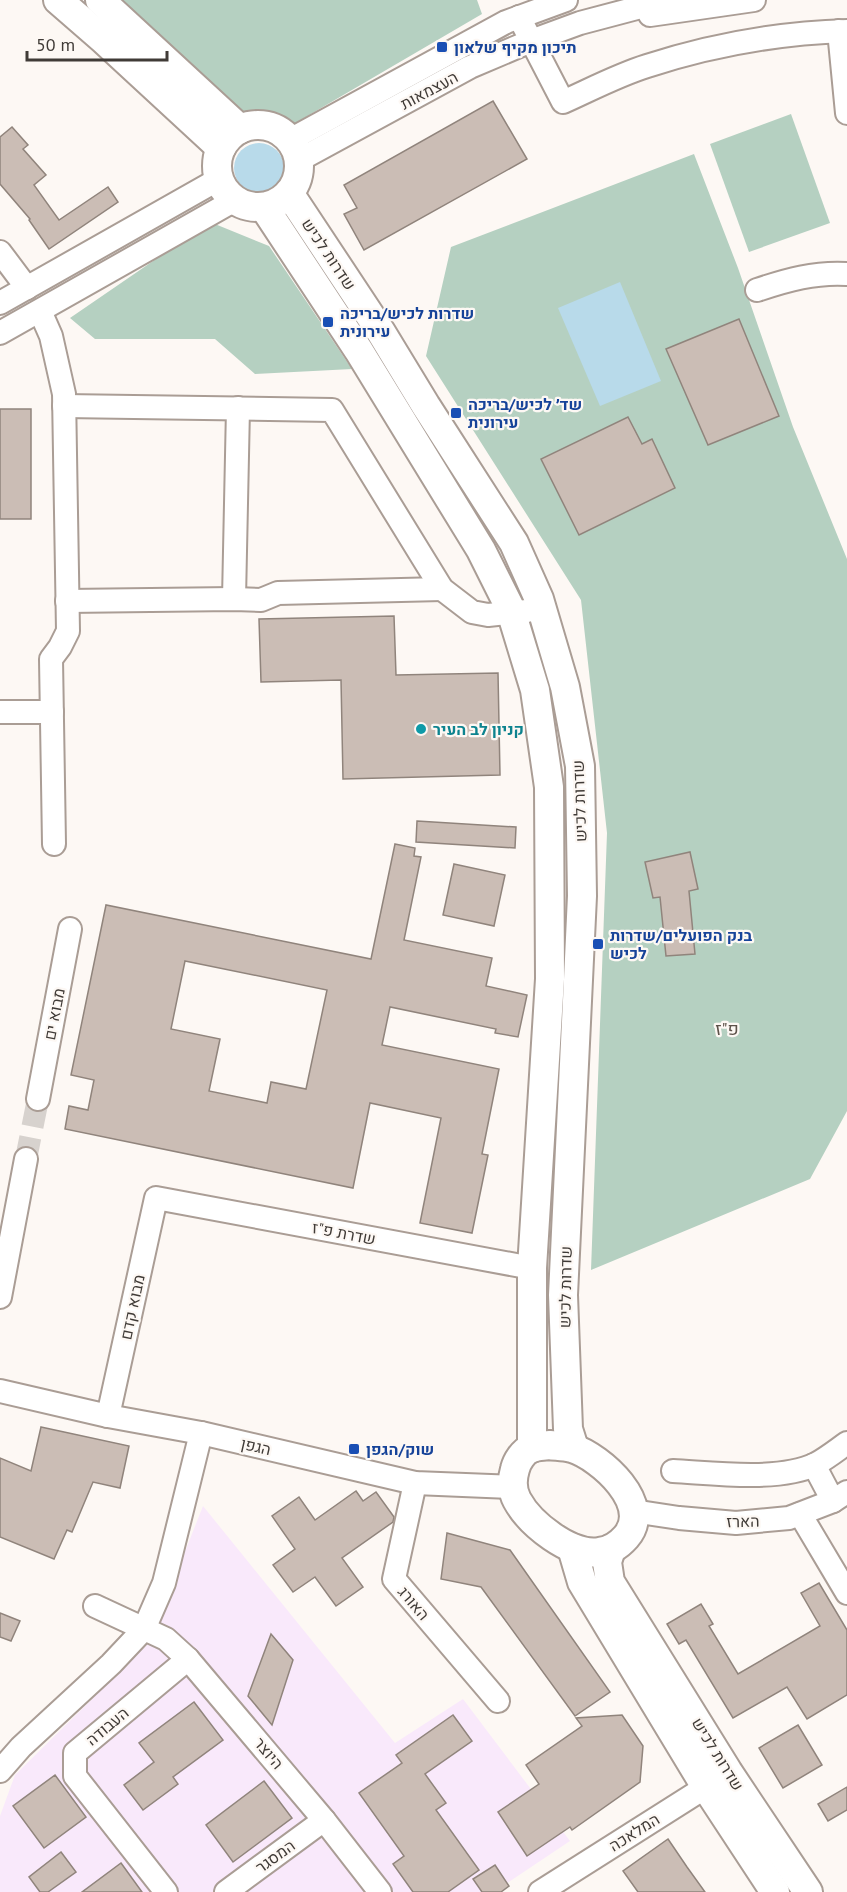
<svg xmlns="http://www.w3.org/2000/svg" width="847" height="1892" font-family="'PT Sans',Heebo,sans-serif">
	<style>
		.industrial { fill: #f9e9fb }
		.green { fill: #b5d0c1 }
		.water { fill: #b8daea }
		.building { fill: #cbbdb5; stroke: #90847c; stroke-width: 1.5; fill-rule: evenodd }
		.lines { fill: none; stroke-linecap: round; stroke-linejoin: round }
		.minor-tunnel { stroke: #d7d2ce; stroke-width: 22; stroke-dasharray: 22 11; stroke-linecap: butt }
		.minor-casing { stroke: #aa9d95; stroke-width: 26 }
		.major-casing { stroke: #aa9d95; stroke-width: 32 }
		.minor { stroke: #fff; stroke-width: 22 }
		.major { stroke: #fff; stroke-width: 28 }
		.transit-dot { fill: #1a4fb4; stroke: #fdf8f4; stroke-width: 2 }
		.culture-dot { fill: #0f9aa8; stroke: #fdf8f4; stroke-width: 2 }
		.labels { text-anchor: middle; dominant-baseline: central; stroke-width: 4.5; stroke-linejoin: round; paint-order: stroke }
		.transit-label { font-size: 16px; font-weight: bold; fill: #164399; stroke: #fdf8f4; text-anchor: start }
		.street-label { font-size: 16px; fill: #403b37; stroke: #fdf8f4 }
		.culture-label { font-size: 16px; font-weight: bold; fill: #0d838f; stroke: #fdf8f4; text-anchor: start }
		.neighbourhood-label { font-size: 18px; fill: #5d524a; stroke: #fdf8f4 }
	</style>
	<rect width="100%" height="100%" fill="#fdf8f4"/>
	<polygon class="industrial" points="203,1506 395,1743 463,1699 570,1841 494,1892 0,1892 0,1816 15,1775 149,1643"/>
	<g class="green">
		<path d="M114,0H477L482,14L292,125C275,114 260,110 240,116Z"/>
		<polygon points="791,114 830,223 749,252 710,144"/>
		<polygon points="694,154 738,268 793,427 847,559 847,1111 810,1179 591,1270 607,833 581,600 426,356 451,247"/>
		<polygon points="210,222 269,246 352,369 255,374 215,339 95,339 70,318"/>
	</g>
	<g class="water">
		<circle cx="259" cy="168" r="25"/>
		<polygon points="620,282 661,381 600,406 558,308"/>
	</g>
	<g class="building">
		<polygon points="493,101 527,159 364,250 344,214 357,208 344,185"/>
		<polygon points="12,127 28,145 23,149 46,175 34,185 59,220 108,187 118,202 49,249 29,220 30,219 0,184 0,137"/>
		<polygon points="739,319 779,416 708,445 666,349"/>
		<rect x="0" y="409" width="31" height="110"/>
		<polygon points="628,417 642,444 652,439 675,488 579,535 541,459"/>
		<polygon points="394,616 396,675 498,673 500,775 343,779 341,680 261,682 259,619"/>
		<polygon points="417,821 516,827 515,848 416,842"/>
		<path d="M395,844L415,848L414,856L421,857L404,940L492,958L486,986L527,995L518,1037L495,1033L496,1029L390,1007L382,1045L499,1069L482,1154L488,1155L472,1233L420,1223L441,1118L370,1103L353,1188L65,1129L69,1106L88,1110L94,1080L71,1075L106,905L371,959ZM185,961L327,990L306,1089L271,1082L267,1103L209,1091L220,1039L171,1029Z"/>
		<polygon points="690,852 698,889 689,891 695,954 666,956 660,897 653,898 645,862"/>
		<polygon points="454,864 505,875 494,926 443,915"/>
		<polygon points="41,1427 129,1446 120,1488 93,1482 72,1532 67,1530 54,1559 0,1537 0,1458 31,1471"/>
		<polygon points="356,1491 363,1501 376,1492 394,1517 393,1522 342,1558 363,1587 336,1606 315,1577 293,1592 273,1565 295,1549 272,1516 299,1497 315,1520"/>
		<polygon points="447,1533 510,1550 610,1692 575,1716 481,1587 441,1579"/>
		<polygon points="819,1583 847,1630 847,1695 807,1719 787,1687 733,1718 686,1640 679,1644 667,1624 701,1604 713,1624 709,1626 738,1674 820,1626 801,1593"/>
		<polygon points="0,1613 20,1621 11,1641 0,1637"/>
		<polygon points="271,1634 293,1660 272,1725 248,1696"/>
		<polygon points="194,1702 223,1740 173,1777 178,1784 143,1810 124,1785 154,1762 139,1743"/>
		<polygon points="453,1715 472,1741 425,1774 446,1803 436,1810 479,1870 448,1892 413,1892 393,1864 404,1856 359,1793 402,1763 396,1755"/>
		<polygon points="622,1715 643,1746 640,1782 572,1830 570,1827 527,1856 498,1812 539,1784 526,1765 582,1726 576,1718"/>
		<polygon points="798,1725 822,1765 783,1788 759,1748"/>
		<polygon points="55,1775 86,1817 44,1848 13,1806"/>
		<polygon points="264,1781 292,1818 233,1862 206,1825"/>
		<polygon points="847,1787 847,1810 828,1821 818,1804"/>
		<polygon points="668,1839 687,1867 705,1892 638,1892 623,1871"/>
		<polygon points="61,1852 76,1872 48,1892 40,1892 29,1877"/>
		<polygon points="121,1863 142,1892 82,1892"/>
		<polygon points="495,1865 509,1886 501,1892 482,1892 473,1879"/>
	</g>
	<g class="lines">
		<polyline class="minor-tunnel" points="26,1159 38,1099"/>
		<g class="minor-casing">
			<g id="minor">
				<polyline points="650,15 754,0"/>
				<path d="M519,17L563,102C590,90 618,75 647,66C712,45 780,33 847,31"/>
				<polyline points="839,31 847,113"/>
				<polyline points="290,140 506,22 566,0"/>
				<polyline points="299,160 470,67 531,41 580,23 667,0"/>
				<polyline points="0,252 27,288"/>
				<path d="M757,290C787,280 815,272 847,274"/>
				<polyline points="0,303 219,179"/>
				<polyline points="40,311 51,336 64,394 68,631 60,647 51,659 54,844"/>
				<polyline points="0,333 235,200"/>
				<polyline points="64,406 332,410 442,589 472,612 488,615 527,611"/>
				<polyline points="234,599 238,408"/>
				<polyline points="67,601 234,599 261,600 278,593 442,589"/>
				<polyline points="0,712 52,712"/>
				<polyline points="38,1099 70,929"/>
				<polyline points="0,1297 26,1159"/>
				<polyline points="0,1391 108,1416 201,1433 415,1483 513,1487"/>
				<polyline points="108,1416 156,1198 532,1268"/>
				<polyline points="814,1465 833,1501"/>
				<path d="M673,1471C713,1473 779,1482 816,1464C827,1458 837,1450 847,1443"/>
				<polyline points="415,1483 394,1579 498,1701"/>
				<polyline points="633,1511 679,1518 736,1523 789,1518 833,1501 847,1492"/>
				<polyline points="800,1514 847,1593"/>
				<polyline points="95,1606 166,1639 188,1659 324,1820 380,1892"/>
				<polyline points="0,1771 21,1747 111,1664 144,1629 164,1583 201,1433"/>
				<polyline points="166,1892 75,1776 75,1753 188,1659"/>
				<polyline points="226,1892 324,1820"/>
				<polyline points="540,1892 720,1778"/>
			</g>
		</g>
		<g class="major-casing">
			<g id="major">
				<polyline points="58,0 104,40 221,148"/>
				<polyline points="100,0 240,129"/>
				<circle cx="258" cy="166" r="41"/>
				<polyline points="289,193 381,332 426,406 514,543 539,599 565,687 580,766 582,896 563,1295 568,1429 574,1448"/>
				<polyline points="264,207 359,351 481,550 510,608 535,690 549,787 550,979 532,1268 532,1448"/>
				<path d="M549,1445C557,1446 565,1446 572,1448C601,1457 654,1505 626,1537C619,1545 610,1551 599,1552C570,1556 530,1524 517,1500C512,1491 512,1479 515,1469C517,1461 523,1452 531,1448C536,1446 544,1446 549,1445Z"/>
				<polyline points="572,1548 582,1582 706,1787 775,1892"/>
				<polyline points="611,1549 607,1562 610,1582 728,1772 808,1892"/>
			</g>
		</g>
		<use href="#minor" class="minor"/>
		<use href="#major" class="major"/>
	</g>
	<g class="transit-dot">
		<rect x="436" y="41" width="12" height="12" rx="3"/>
		<rect x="322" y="316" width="12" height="12" rx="3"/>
		<rect x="450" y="407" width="12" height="12" rx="3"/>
		<rect x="592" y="938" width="12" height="12" rx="3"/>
		<rect x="348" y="1443" width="12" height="12" rx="3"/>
	</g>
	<circle class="culture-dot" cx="421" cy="729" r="6"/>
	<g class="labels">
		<g class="transit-label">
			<text x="454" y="47">תיכון מקיף שלאון</text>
			<text x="340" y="313">שדרות לכיש/בריכה<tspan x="340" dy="18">עירונית</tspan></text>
			<text x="468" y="404">שד׳ לכיש/בריכה<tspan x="468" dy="18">עירונית</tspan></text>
			<text x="610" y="935">בנק הפועלים/שדרות<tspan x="610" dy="18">לכיש</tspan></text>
			<text x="366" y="1449">שוק/הגפן</text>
		</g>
		<g class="street-label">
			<text transform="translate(429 90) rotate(-28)">העצמאות</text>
			<text transform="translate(329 254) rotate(56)">שדרות לכיש</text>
			<text transform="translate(579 801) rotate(-92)">שדרות לכיש</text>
			<text transform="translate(54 1014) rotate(-79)">מבוא ים</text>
			<text transform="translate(344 1233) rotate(11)">שדרת פ"ז</text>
			<text transform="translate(565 1287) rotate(-89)">שדרות לכיש</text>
			<text transform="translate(132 1307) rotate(-78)">מבוא קדם</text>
			<text transform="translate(256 1446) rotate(13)">הגפן</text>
			<text transform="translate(743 1521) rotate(-1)">הארז</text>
			<text transform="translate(414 1603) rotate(50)">האורג</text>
			<text transform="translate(107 1726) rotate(-40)">העבודה</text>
			<text transform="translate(269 1753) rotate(50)">היוצר</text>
			<text transform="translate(718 1754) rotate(58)">שדרות לכיש</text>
			<text transform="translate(634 1832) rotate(-32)">המלאכה</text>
			<text transform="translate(275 1856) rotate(-36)">המסגר</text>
		</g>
		<g class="culture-label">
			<text x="433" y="729">קניון לב העיר</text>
		</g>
		<g class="neighbourhood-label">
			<text x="727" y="1028">פ"ז</text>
		</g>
	</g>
	<path d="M27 51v9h140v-9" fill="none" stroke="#403b37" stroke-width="3"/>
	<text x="36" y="51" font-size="18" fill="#403b37" stroke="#fdf8f4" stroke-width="4.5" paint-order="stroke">50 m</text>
</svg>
